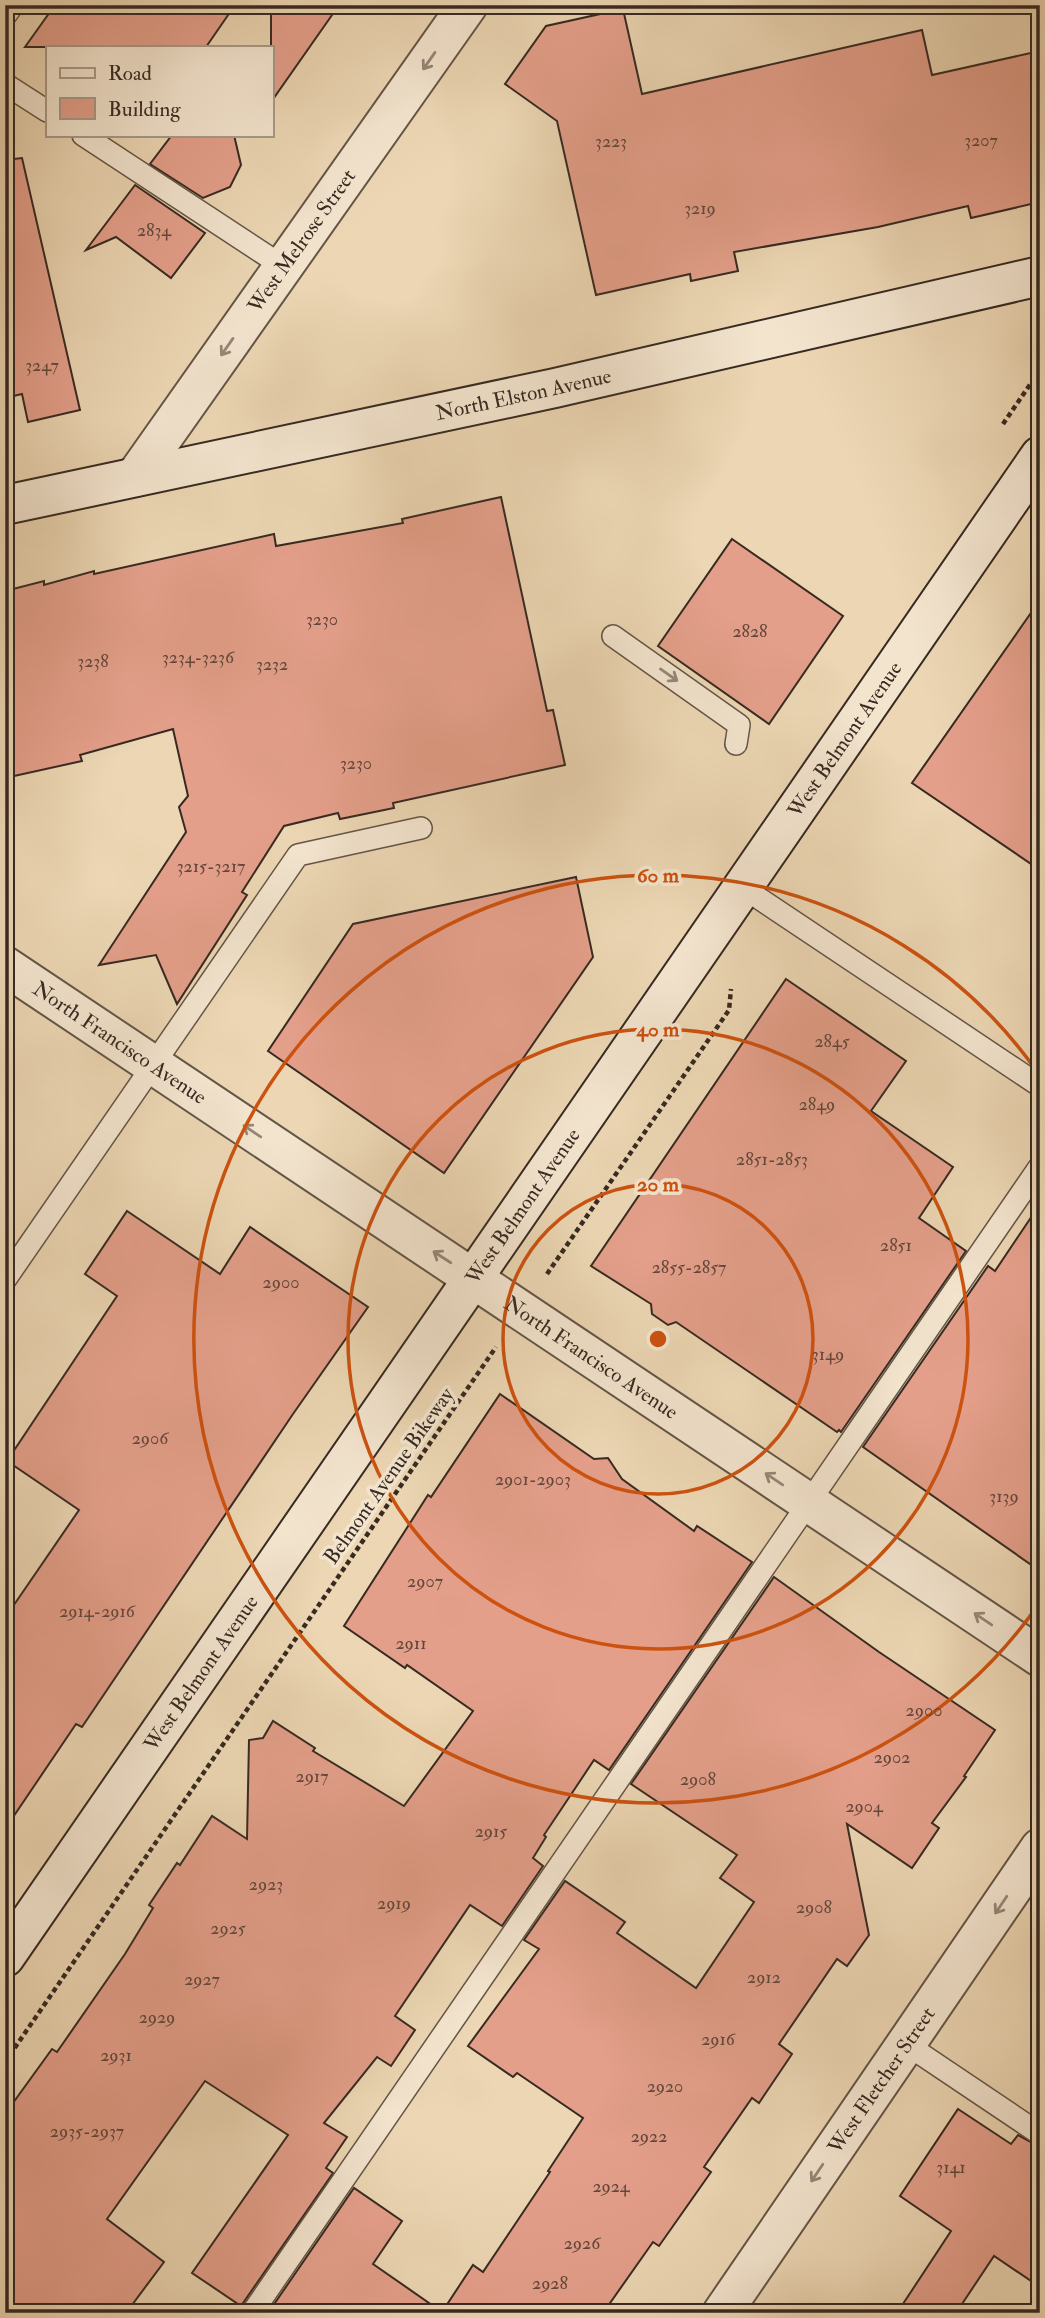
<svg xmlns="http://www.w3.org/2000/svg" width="1045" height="2318" font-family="'IM FELL Double Pica',serif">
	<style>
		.building { fill: #e49f8a; stroke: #372a22; stroke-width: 2 }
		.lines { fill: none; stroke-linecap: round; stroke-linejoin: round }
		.lane-casing { stroke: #645546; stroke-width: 24 }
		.street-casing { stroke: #645546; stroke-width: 42 }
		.secondary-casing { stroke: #372a22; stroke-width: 42 }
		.path { stroke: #372a22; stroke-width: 4.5; stroke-dasharray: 5 3.5; stroke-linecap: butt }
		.lane { stroke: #f3e4ce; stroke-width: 21 }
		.street { stroke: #f3e4ce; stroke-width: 38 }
		.secondary { stroke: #f3e4ce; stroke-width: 38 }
		.oneway { stroke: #958778 }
		.ring { fill: none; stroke: #cd520f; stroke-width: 3.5 }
		.labels { text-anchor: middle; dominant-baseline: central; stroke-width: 7; stroke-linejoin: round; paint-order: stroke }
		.number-label { font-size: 18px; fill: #62473c }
		.street-label { font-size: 21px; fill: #372a22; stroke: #f3e4ce }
		.centre { fill: #cd520f; stroke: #f3e4ce; stroke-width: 3.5 }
		.ring-label { font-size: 21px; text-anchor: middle; font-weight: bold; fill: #cd520f; stroke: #f3e4ce; stroke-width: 7; stroke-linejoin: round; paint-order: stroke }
	</style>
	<rect width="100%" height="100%" fill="#ecd6b3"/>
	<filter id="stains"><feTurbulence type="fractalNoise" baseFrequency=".00286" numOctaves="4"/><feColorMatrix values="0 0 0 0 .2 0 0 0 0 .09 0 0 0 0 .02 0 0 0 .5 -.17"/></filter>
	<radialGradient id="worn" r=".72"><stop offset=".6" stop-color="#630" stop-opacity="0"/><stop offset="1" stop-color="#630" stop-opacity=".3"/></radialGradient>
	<g class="building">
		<polygon points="55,5 235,5 206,47 25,47"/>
		<polygon points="271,5 339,5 271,102"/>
		<polygon points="623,9 642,94 922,30 932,75 1040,51 1040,202 971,218 968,206 878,227 734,252 738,271 691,281 690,274 596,295 557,121 505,84 546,26"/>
		<polygon points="172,135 234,135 241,165 230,187 203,198 150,164"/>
		<polygon points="22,158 80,410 28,422 22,394 5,398 5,160"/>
		<polygon points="135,185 205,233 171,278 116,237 86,250"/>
		<polygon points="501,497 547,711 553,710 565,765 393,803 394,808 340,819 338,813 284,826 242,892 247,895 177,1004 156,955 99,965 186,832 179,807 188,796 173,729 80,755 82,761 5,778 5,591 44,581 44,585 94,571 94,574 274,534 276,546 403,523 402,519"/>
		<polygon points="732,539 843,616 769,724 658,646"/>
		<polygon points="1040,600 1040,870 912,783"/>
		<polygon points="576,877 593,957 444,1173 268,1051 353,924"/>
		<polygon points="786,979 906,1061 871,1111 953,1167 919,1218 966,1251 841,1432 839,1430 837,1432 676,1322 668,1325 652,1314 651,1304 591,1266"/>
		<polygon points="1040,1204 1040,1571 863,1447 988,1266 995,1271"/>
		<polygon points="127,1211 220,1274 250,1227 368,1307 293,1414 82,1727 76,1724 5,1829 5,1618 79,1510 7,1461 117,1296 85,1274"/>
		<polygon points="500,1394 594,1459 608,1458 622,1479 694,1531 697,1526 752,1562 609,1770 594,1760 544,1835 546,1837 533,1858 543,1866 502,1926 470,1905 395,2016 415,2030 391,2066 377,2057 324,2123 347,2137 326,2168 333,2173 241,2306 192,2273 288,2135 205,2081 107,2219 164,2262 126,2313 5,2313 5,2114 52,2049 57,2052 125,1954 153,1908 149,1905 177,1863 180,1865 212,1816 247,1839 249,1740 263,1738 273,1721 315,1748 313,1751 404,1806 473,1711 407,1665 405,1668 344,1626 428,1495 431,1497"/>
		<polygon points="774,1577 879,1652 995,1730 964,1776 966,1777 932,1823 939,1828 912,1868 847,1824 869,1935 847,1966 837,1959 779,2044 792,2054 759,2103 752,2098 704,2167 711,2172 659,2246 653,2242 603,2313 268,2313 354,2188 402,2221 373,2264 442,2312 473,2265 483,2272 550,2172 548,2171 583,2118 517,2073 513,2077 468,2046 539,1949 524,1940 565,1881 625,1922 617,1933 696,1988 754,1902 720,1878 737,1855 631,1784"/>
		<polygon points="958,2109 1011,2144 1018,2135 1040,2147 1040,2287 994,2256 956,2313 897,2313 951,2231 900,2196"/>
	</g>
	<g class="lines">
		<g class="lane-casing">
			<g id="lane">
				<polyline points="5,16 13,5"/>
				<polyline points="5,84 47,111"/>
				<polyline points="83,135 284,267"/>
				<polyline points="613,636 739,725 736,744"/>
				<polyline points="742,887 1040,1086"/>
				<polyline points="5,1280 298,855 421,828"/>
				<polyline points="906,2044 1040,2134"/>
				<polyline points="252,2313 1040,1166"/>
			</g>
		</g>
		<g class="street-casing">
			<g id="street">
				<path id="s1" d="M135,477L468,5"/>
				<path id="s2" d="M5,966L1040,1657"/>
				<path id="s3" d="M722,2313L1040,1848"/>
			</g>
		</g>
		<g class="secondary-casing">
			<g id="secondary">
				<path id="s4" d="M5,505L555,388L1040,276"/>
				<path id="s5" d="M5,1957L1040,456"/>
			</g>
		</g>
		<g class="path">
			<polyline points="1003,424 1040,370"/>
			<polyline points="547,1274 729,1010 731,989"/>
			<polyline points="5,2062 496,1347"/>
		</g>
		<use href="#lane" class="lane"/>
		<use href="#street" class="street"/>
		<use href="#secondary" class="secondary"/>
	</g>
	<defs><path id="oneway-shaft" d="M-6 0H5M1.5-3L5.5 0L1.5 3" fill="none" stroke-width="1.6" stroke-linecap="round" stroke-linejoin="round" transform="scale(1.75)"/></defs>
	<g class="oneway">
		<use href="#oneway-shaft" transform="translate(429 61) rotate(125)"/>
		<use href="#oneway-shaft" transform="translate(227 347) rotate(125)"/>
		<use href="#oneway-shaft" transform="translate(669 675) rotate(35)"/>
		<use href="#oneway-shaft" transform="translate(252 1131) rotate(-146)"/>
		<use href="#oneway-shaft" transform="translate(442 1257) rotate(-147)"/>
		<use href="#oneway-shaft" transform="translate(774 1479) rotate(-146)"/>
		<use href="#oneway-shaft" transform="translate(983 1619) rotate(-146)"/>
		<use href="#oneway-shaft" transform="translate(1001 1905) rotate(124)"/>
		<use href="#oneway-shaft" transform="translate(817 2173) rotate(124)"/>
	</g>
	<g class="ring">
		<circle cx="658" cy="1339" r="155"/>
		<circle cx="658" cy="1339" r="310"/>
		<path d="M1038 1605A464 464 0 1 1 1038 1073"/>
	</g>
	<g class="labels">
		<g class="number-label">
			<text x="981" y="140">3207</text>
			<text x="611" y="141">3223</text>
			<text x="700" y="208">3219</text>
			<text x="154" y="230">2834</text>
			<text x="42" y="365">3247</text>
			<text x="322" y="619">3230</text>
			<text x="750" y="631">2828</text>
			<text x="198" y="657">3234-3236</text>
			<text x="93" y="661">3238</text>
			<text x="272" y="664">3232</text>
			<text x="356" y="763">3230</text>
			<text x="211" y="866">3215-3217</text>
			<text x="832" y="1041">2845</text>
			<text x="817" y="1104">2849</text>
			<text x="772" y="1159">2851-2853</text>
			<text x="896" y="1245">2851</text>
			<text x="689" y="1267">2855-2857</text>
			<text x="281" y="1282">2900</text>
			<text x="828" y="1354">3149</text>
			<text x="150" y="1438">2906</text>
			<text x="533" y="1479">2901-2903</text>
			<text x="1004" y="1496">3139</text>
			<text x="425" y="1581">2907</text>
			<text x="97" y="1611">2914-2916</text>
			<text x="411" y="1643">2911</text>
			<text x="924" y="1710">2900</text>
			<text x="892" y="1757">2902</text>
			<text x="312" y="1776">2917</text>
			<text x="698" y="1779">2908</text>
			<text x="864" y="1806">2904</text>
			<text x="491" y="1831">2915</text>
			<text x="266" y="1884">2923</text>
			<text x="394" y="1903">2919</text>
			<text x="814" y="1907">2908</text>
			<text x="228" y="1928">2925</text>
			<text x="764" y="1977">2912</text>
			<text x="202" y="1979">2927</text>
			<text x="157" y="2017">2929</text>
			<text x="718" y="2039">2916</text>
			<text x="116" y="2055">2931</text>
			<text x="665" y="2086">2920</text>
			<text x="87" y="2131">2935-2937</text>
			<text x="649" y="2136">2922</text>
			<text x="951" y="2167">3141</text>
			<text x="611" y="2186">2924</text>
			<text x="582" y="2243">2926</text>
			<text x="550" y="2283">2928</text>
		</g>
		<g class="street-label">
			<text stroke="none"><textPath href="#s1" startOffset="289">West Melrose Street</textPath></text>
			<text stroke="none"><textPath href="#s4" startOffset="530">North Elston Avenue</textPath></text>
			<text stroke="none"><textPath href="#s5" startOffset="1479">West Belmont Avenue</textPath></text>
			<text stroke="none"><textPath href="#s2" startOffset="138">North Francisco Avenue</textPath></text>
			<text stroke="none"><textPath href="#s5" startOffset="912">West Belmont Avenue</textPath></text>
			<text stroke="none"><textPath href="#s2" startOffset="705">North Francisco Avenue</textPath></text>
			<text transform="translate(389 1476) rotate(-55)">Belmont Avenue Bikeway</text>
			<text stroke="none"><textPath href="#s5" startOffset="345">West Belmont Avenue</textPath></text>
			<text stroke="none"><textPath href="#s3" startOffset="282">West Fletcher Street</textPath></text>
		</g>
	</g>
	<circle cx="658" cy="1339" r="10" class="centre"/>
	<g class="ring-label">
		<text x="658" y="882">60 m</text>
		<text x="658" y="1036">40 m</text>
		<text x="658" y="1191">20 m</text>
	</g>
	<rect width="1045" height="2318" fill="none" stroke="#ecd6b3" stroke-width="28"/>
	<rect x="7" y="7" width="1031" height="2304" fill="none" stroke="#372a22" stroke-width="3.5"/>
	<rect x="14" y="14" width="1017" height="2290" fill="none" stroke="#372a22" stroke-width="2"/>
	<rect x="46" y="46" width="228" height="91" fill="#f3e4ce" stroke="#a89a89" stroke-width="2"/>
	<rect x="60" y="68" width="35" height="10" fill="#f3e4ce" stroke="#a89a89" stroke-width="2"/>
	<text x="108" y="80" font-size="21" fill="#372a22">Road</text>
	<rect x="60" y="98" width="35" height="21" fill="#e49f8a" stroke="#a89a89" stroke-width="2"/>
	<text x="108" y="116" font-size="21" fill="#372a22">Building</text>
	<rect width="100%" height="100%" filter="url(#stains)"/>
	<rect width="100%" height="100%" fill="url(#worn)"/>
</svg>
